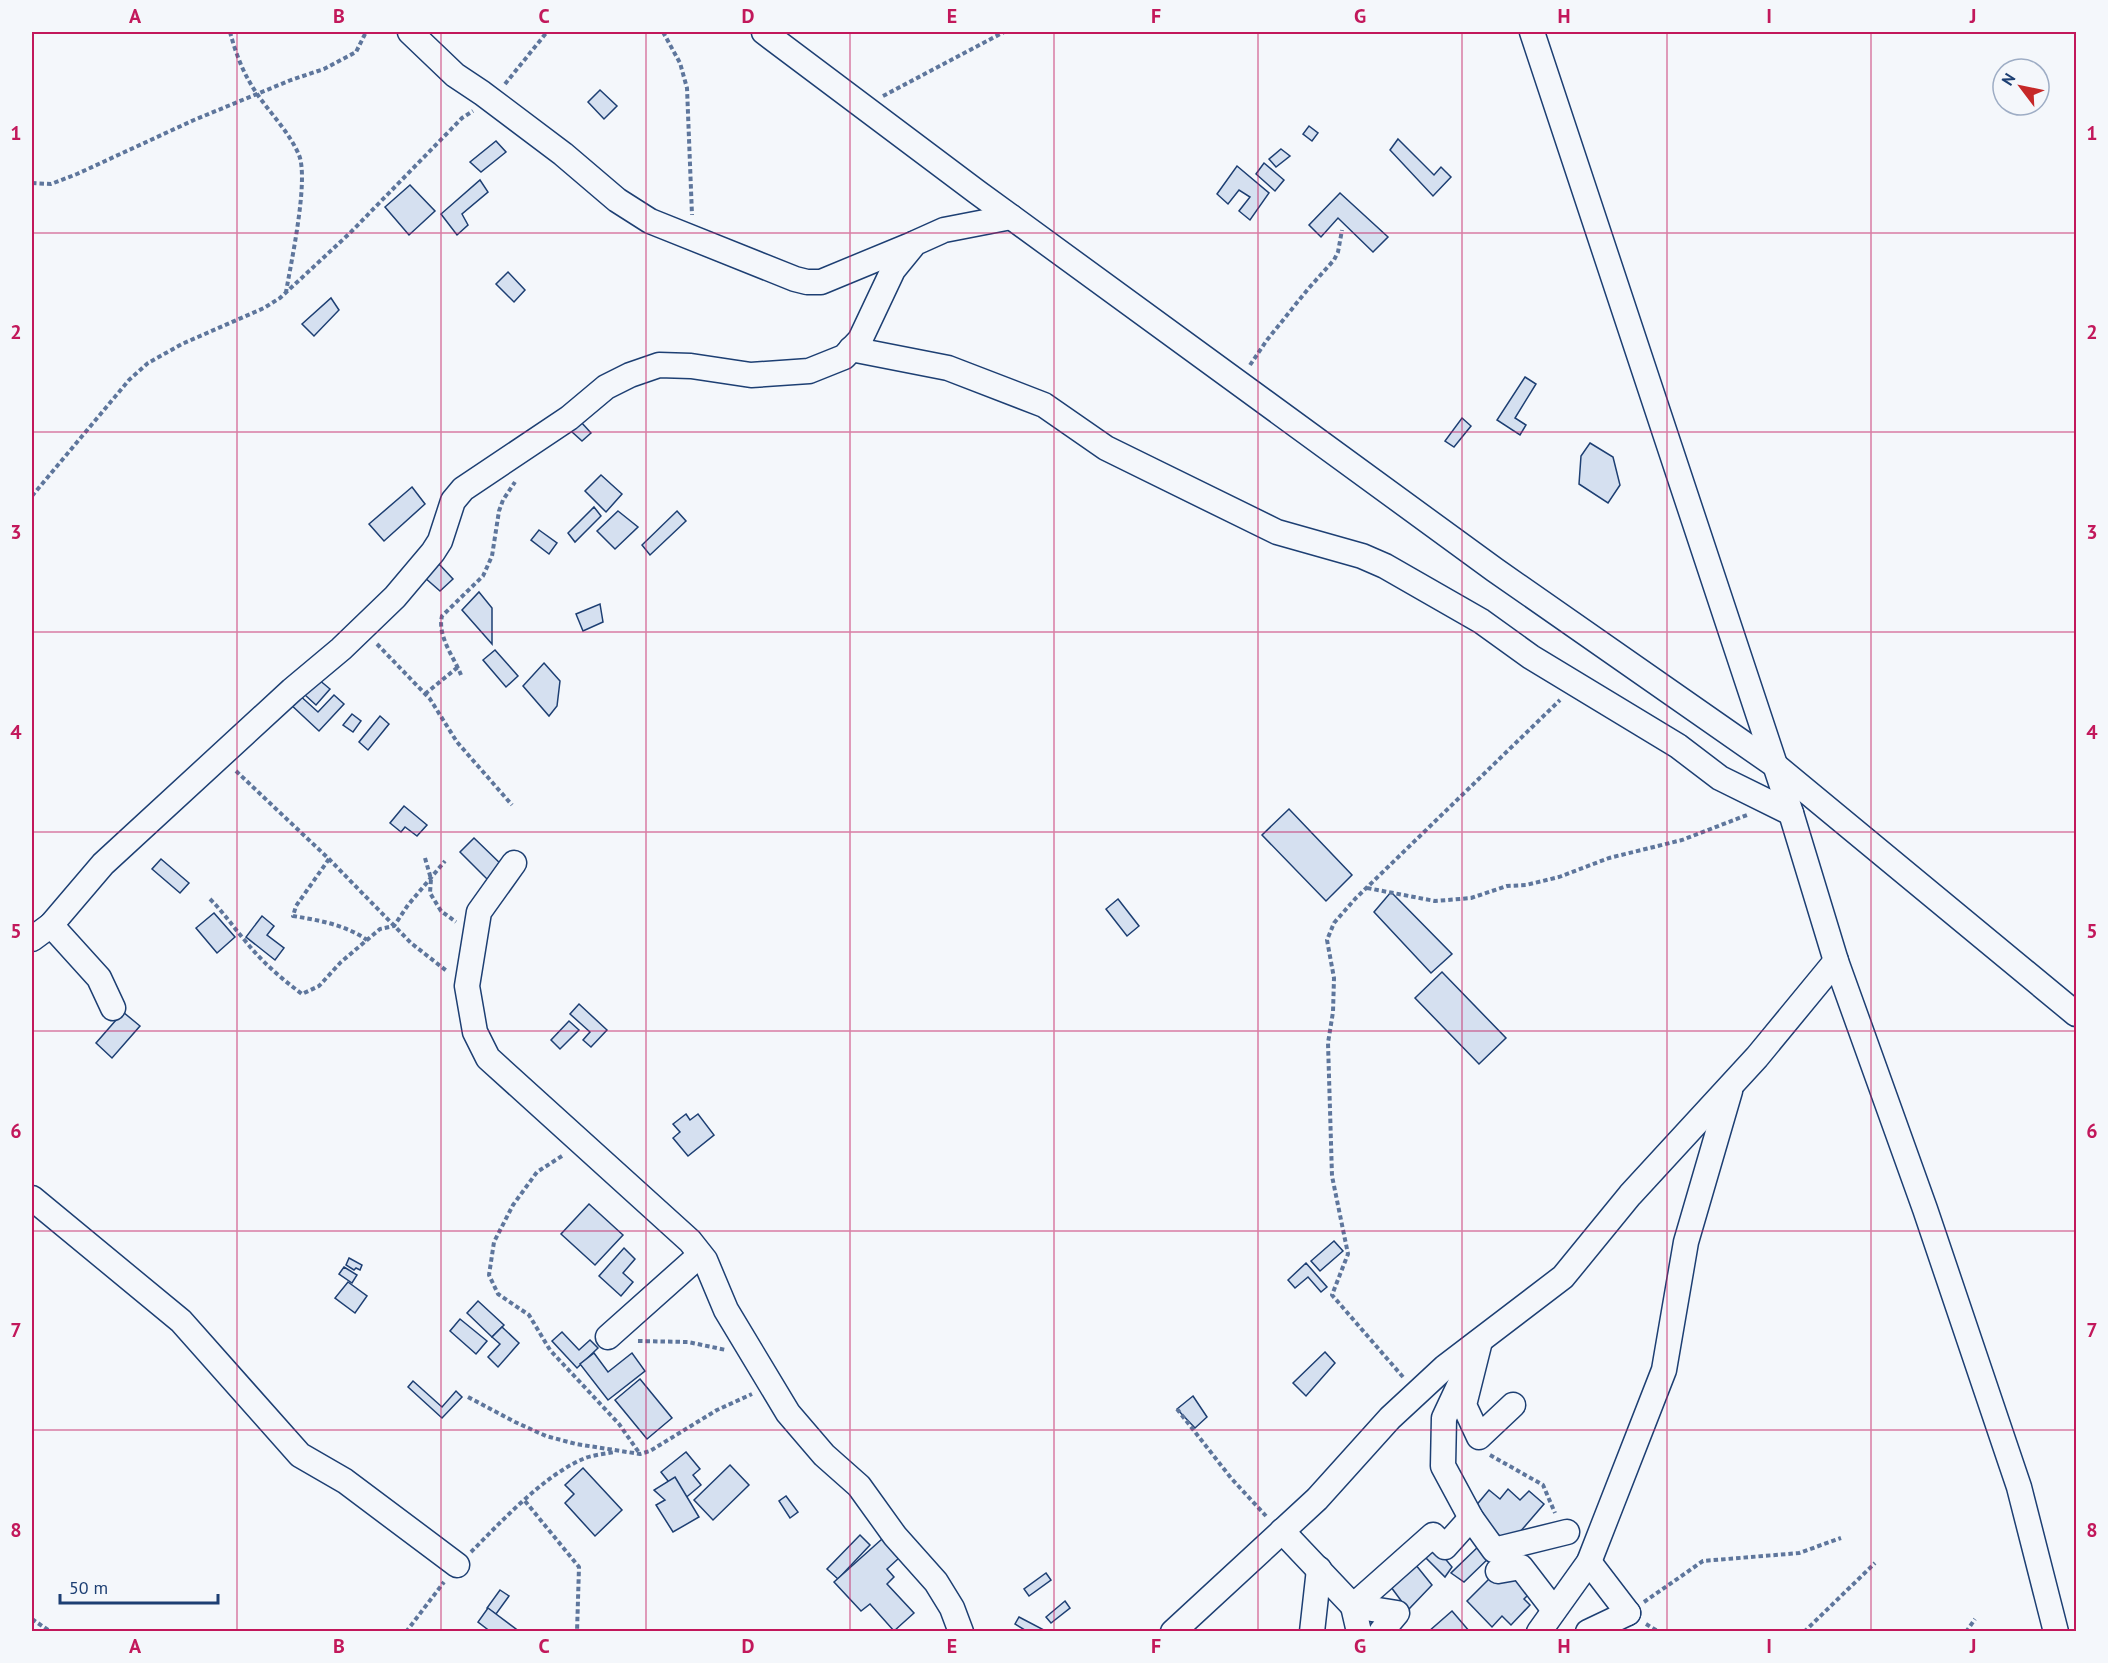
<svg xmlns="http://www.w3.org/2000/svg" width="2108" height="1663" font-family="'PT Sans',sans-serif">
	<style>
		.building { fill: #d5e0f0; stroke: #1d3f73; stroke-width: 1.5 }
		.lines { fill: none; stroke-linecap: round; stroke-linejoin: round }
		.minor-casing { stroke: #1d3f73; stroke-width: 27 }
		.path { stroke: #5e769c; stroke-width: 4; stroke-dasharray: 4.5 3; stroke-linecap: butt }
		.minor { stroke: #f4f7fb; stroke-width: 24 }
		.grid { fill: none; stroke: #c2185b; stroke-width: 1.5; stroke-opacity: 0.55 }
		.neatline { fill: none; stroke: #c2185b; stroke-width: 2 }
		.grid-label { font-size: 20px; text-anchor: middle; font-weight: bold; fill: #c2185b }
	</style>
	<rect width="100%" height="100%" fill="#f4f7fb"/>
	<g class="building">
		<polygon points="600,90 617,106 604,119 588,102"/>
		<polygon points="1309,126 1318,133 1312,141 1303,134"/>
		<polygon points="1398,139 1434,175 1441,167 1451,177 1433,196 1390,150"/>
		<polygon points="496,141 506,152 481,172 470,162"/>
		<polygon points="1281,149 1290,156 1276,167 1269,159"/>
		<polygon points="1264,163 1284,180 1275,191 1256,174"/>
		<polygon points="1237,166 1269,193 1250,220 1239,211 1250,197 1239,190 1228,204 1217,194"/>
		<polygon points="480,180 488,192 462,214 468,225 457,235 441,214"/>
		<polygon points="410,185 435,211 409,235 385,207"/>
		<polygon points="1340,193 1388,237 1373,252 1338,218 1321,237 1309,225"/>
		<polygon points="508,272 525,290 514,302 496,284"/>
		<polygon points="331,298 339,310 314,336 302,324"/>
		<polygon points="1525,377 1536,384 1515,418 1526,425 1520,435 1497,420"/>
		<polygon points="1462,418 1471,426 1454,447 1445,441"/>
		<polygon points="581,422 591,433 582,441 571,431"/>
		<polygon points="1590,443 1613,457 1620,485 1608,503 1579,484 1581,456"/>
		<polygon points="601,475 622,494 606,512 585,491"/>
		<polygon points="412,487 425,504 384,541 369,524"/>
		<polygon points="594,507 601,516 575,542 568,533"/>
		<polygon points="618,511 638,527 615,549 597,531"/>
		<polygon points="677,511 686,521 650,555 642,545"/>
		<polygon points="539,530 557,543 549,554 531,540"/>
		<polygon points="438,563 453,579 440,591 424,577"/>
		<polygon points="479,592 492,608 492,644 462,610"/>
		<polygon points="600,604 603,622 583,631 576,614"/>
		<polygon points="495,650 518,676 506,687 483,660"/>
		<polygon points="544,663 560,681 557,706 549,716 523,686"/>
		<polygon points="318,679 330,689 316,705 305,695"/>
		<polygon points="297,693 318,712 334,695 344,704 319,731 288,702"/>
		<polygon points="352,714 361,721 353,732 343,725"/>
		<polygon points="380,716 389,724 368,750 359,742"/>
		<polygon points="404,806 427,825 417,836 405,827 401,832 390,823"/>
		<polygon points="1289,809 1352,875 1326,901 1262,835"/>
		<polygon points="474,838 504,867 490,882 460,852"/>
		<polygon points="161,859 189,883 180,893 152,869"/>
		<polygon points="1391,892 1452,954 1431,973 1374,912"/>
		<polygon points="1118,899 1139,926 1127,936 1106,909"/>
		<polygon points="214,913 235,937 217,953 196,928"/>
		<polygon points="262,916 274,926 267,935 284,948 275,960 246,937"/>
		<polygon points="1442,972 1506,1038 1479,1064 1415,998"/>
		<polygon points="579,1004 607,1030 591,1047 583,1040 590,1032 570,1014"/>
		<polygon points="123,1012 140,1026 112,1058 96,1043"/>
		<polygon points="569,1021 579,1030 560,1049 551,1040"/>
		<polygon points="686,1114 690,1120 698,1114 714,1135 688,1156 673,1138 680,1132 673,1124"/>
		<polygon points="589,1204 623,1235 595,1265 561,1234"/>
		<polygon points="1334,1241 1343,1251 1320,1271 1311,1261"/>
		<polygon points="624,1248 635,1259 623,1273 633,1282 621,1296 599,1276"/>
		<polygon points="349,1258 362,1265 360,1270 356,1268 354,1270 346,1265"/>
		<polygon points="1306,1263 1327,1287 1321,1292 1308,1277 1295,1288 1288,1280"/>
		<polygon points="344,1267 357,1275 352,1283 339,1274"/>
		<polygon points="348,1282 367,1296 355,1313 335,1298"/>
		<polygon points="478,1301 504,1325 492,1337 467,1313"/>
		<polygon points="460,1319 487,1341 476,1354 450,1331"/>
		<polygon points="502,1327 519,1343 498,1367 488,1357 500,1344 492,1337"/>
		<polygon points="562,1332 579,1350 590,1340 598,1348 577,1368 552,1341"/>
		<polygon points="1325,1352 1335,1363 1306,1396 1293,1383"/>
		<polygon points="594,1353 608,1372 632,1353 645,1371 608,1400 580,1364"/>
		<polygon points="640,1379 672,1418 647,1439 615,1400"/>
		<polygon points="413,1381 442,1407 456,1391 462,1397 442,1418 408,1387"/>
		<polygon points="1193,1396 1207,1417 1195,1428 1177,1409"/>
		<polygon points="686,1452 700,1469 693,1475 701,1485 683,1500 661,1472"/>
		<polygon points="730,1465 749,1485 713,1520 694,1500"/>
		<polygon points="583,1468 622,1510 595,1536 565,1503 574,1494 565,1485"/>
		<polygon points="675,1477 699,1517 673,1532 656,1505 665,1500 654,1490"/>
		<polygon points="1508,1489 1520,1500 1529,1491 1544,1504 1507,1547 1469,1514 1489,1490 1500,1499"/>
		<polygon points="786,1496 798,1512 790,1518 779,1501"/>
		<polygon points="860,1535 870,1545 838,1579 827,1569"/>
		<polygon points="882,1539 899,1558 887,1569 894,1577 887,1584 914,1613 894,1631 870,1604 861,1611 834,1582"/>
		<polygon points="1482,1543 1492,1555 1464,1582 1451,1573"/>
		<polygon points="1434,1545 1452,1567 1445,1577 1422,1554"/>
		<polygon points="1411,1559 1432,1585 1408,1610 1388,1583"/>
		<polygon points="1509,1559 1536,1587 1524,1599 1530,1605 1511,1625 1502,1616 1492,1627 1467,1601"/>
		<polygon points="1046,1573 1051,1580 1029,1596 1024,1589"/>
		<polygon points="500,1590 509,1596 496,1614 487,1608"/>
		<polygon points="1065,1601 1070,1608 1051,1623 1046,1617"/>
		<polygon points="488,1608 520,1632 491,1632 478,1622"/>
		<polygon points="1452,1611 1470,1632 1428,1632"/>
		<polygon points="1019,1617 1044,1630 1043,1632 1028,1632 1015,1624"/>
	</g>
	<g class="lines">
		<g class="minor-casing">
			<g id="minor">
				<polyline points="410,32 455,75 482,93 563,154 617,200 650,221 795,279 807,282 821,282 913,244"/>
				<polyline points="764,32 977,192 1495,570 1776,766 2076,1014"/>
				<polyline points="1532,32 1791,813 1836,961 1925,1209 2019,1487 2056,1632"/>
				<polyline points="851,349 948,368 1044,405 1106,448 1277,532 1362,556 1385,566 1481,621 1531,657 1678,746 1720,778 1791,813"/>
				<polyline points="514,863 479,912 467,986 475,1032 488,1058 690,1241 705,1260 726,1310 788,1413 824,1455 859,1486 895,1536 936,1582 952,1608 961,1632"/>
				<polyline points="51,925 103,864 292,690 341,649 395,597 433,552 440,541 453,501 463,489 569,418 606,387 630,375 659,365 691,366 751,375 809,371 844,357 860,340 893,270 915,243 944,230 1011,217"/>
				<polyline points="32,939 51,925 99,978 113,1008"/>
				<polyline points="32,1198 181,1321 300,1455 345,1481 457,1565"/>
				<polyline points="608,1337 700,1255"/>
				<polyline points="1513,1405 1479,1437 1464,1405 1480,1341 1444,1418 1443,1466 1471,1518 1494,1550 1567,1532"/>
				<polyline points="1282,1531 1353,1606 1397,1613 1381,1632"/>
				<polyline points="1589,1562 1628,1613"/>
				<polyline points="1498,1571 1521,1567 1554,1610"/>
				<polyline points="1173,1632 1317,1499 1390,1418 1417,1393 1445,1367 1563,1277 1630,1195 1757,1057 1836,961"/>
				<polyline points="1312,1632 1319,1569"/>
				<polyline points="1359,1632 1353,1606 1433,1535 1445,1547 1471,1518"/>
				<polyline points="1539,1632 1589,1562 1664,1370 1686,1242 1730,1091"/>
				<polyline points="1588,1632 1628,1613"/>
			</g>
		</g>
		<g class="path">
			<path d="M230,32C234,47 240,65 248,79C262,106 287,127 299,155C309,180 291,263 286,292"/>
			<polyline points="663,32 680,63 687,88 692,215"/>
			<polyline points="505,84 547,32"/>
			<polyline points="883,96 1004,32"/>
			<polyline points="32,183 51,184 77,174 194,120 291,80 324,69 356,52 366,32"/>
			<polyline points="1250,365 1267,340 1308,289 1334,260 1338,252 1342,230"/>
			<polyline points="32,496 129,380 148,363 182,344 264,308 280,298 350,233 462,118 473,111"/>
			<polyline points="377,644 430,699 457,742 512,805"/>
			<path d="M461,675C454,657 437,636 442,616L483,576L492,556L499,511L503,500L515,482"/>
			<polyline points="425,694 458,667"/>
			<polyline points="236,771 329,859 411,943 448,972"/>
			<polyline points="425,858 431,879 430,893 441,911 456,922"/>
			<path d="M329,859L296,906L293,916C318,920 346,925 367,940"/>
			<polyline points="1367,888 1435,901 1471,898 1507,886 1526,885 1559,877 1609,858 1682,840 1747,815"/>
			<path d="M210,899C224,913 234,928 247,943C263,963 282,979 302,994L319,986L341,962L380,929L394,926L408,905L445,861"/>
			<polyline points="562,1156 537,1172 513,1205 494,1242 489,1275 498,1294 529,1315 550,1350 619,1424 640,1454"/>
			<polyline points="638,1341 688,1342 726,1350"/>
			<polyline points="1403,1377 1332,1295 1348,1254 1332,1176 1328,1043 1333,1012 1334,978 1327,940 1334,923 1355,899 1560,700"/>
			<polyline points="468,1397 515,1422 546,1436 576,1444 640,1454 650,1451 717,1410 752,1394"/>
			<polyline points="1177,1409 1231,1478 1266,1516"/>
			<polyline points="1490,1455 1543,1485 1555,1513"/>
			<polyline points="525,1501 579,1567 577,1632"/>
			<path d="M471,1552C501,1522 543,1476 583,1459C592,1455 604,1454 615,1452"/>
			<polyline points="1644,1602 1703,1561 1799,1553 1841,1538"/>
			<polyline points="32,1619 51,1632"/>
			<polyline points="1646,1624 1659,1632"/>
			<polyline points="406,1632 444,1582"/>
			<polyline points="1804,1632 1875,1563"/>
			<polyline points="1966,1632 1975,1619"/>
		</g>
		<use href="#minor" class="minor"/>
	</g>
	<path class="grid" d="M237,32V1632M441,32V1632M646,32V1632M850,32V1632M1054,32V1632M1258,32V1632M1462,32V1632M1667,32V1632M1871,32V1632M32,233H2076M32,432H2076M32,632H2076M32,832H2076M32,1031H2076M32,1231H2076M32,1430H2076"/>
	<rect width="2108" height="1663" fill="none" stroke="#f4f7fb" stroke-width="66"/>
	<g transform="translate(2021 87) rotate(302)"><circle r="28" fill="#f4f7fb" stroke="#9eadc5" stroke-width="1.5"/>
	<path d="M0-4.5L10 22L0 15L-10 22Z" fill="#c62828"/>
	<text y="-9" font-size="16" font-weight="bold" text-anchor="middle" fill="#1d3f73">N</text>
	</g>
	<path d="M60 1594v9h158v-9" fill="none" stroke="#1d3f73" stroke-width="3"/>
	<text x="69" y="1594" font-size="18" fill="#1d3f73" stroke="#f4f7fb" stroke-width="4.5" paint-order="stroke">50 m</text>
	<rect x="33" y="33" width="2042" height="1597" class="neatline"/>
	<g class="grid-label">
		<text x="135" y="23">A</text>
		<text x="339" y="23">B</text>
		<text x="544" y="23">C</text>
		<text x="748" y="23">D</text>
		<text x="952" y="23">E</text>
		<text x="1156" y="23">F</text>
		<text x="1360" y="23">G</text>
		<text x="1564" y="23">H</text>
		<text x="1769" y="23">I</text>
		<text x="1973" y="23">J</text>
		<text x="16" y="140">1</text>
		<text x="2092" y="140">1</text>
		<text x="16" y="339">2</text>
		<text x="2092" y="339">2</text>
		<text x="16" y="539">3</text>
		<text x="2092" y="539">3</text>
		<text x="16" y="739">4</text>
		<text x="2092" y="739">4</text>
		<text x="16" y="938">5</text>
		<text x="2092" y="938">5</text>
		<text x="16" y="1138">6</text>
		<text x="2092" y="1138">6</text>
		<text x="16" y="1337">7</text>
		<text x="2092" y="1337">7</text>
		<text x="16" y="1537">8</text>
		<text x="2092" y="1537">8</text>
		<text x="135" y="1653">A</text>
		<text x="339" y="1653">B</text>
		<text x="544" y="1653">C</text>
		<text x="748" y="1653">D</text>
		<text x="952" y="1653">E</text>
		<text x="1156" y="1653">F</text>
		<text x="1360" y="1653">G</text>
		<text x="1564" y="1653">H</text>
		<text x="1769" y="1653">I</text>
		<text x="1973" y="1653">J</text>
	</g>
</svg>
